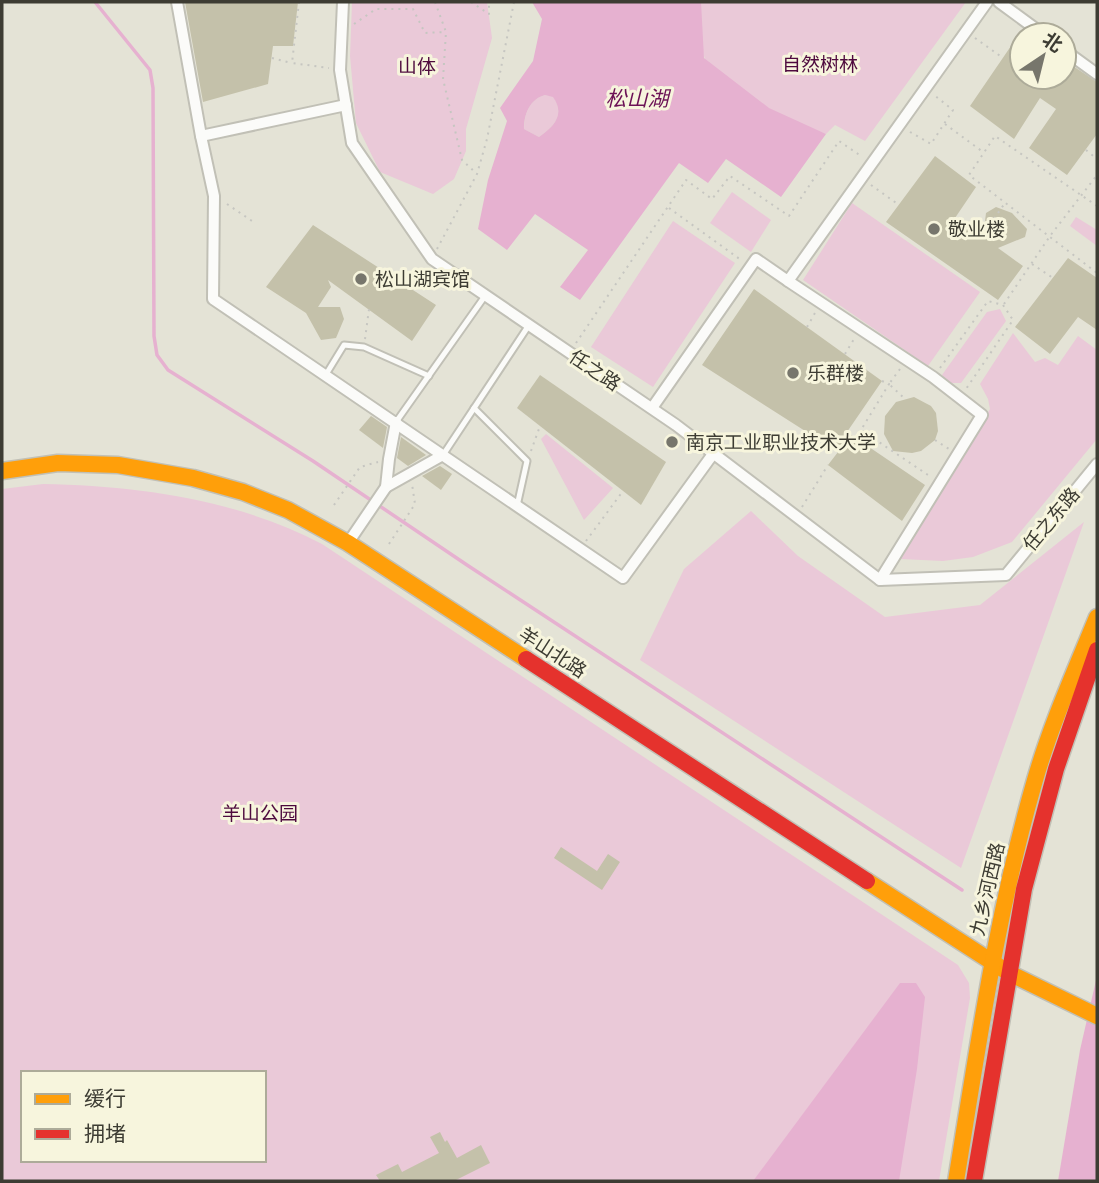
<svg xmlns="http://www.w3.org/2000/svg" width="1099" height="1183" font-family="'Asap Condensed','Noto Sans SC',sans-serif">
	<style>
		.green { fill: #eac9d8; fill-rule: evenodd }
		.water { fill: #e6b1d0; fill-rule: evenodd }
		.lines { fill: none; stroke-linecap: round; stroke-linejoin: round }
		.stream { stroke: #e6b1d0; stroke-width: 3.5 }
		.building { fill: #c4c1aa }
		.lane-casing { stroke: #c1c0b6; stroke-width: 9 }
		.street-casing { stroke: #c1c0b6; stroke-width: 14 }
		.slow-casing { stroke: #c1c0b6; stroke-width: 19 }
		.jam-casing { stroke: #c1c0b6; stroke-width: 19 }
		.path { stroke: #c6c6c1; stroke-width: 2; stroke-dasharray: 2 5; stroke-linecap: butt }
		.lane { stroke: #fbfbf9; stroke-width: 5 }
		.street { stroke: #fbfbf9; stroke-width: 10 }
		.slow { stroke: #ff9f0a; stroke-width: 16 }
		.jam { stroke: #e5322d; stroke-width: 16 }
		.poi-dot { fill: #77766c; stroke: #f7f5dd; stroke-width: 2.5 }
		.labels { text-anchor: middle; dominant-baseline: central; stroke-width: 6; stroke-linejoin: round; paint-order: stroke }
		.park-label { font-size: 19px; fill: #4e0a3e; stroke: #f7f5dd }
		.poi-label { font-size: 19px; fill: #3d3c33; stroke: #f7f5dd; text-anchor: start }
		.street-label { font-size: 19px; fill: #3d3c33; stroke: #f7f5dd }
		.water-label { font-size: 21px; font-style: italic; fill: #6c1256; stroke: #f7f5dd }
	</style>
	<rect width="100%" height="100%" fill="#e4e3d6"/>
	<g class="green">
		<polygon points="352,2 487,2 492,38 466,129 466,151 454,179 433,194 380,172 356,123 350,56"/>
		<path d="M700,2H966L865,141L835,125L826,134C798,123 713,86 704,56C699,42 701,17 700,2Z"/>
		<path d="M545,95L553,96C565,115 555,125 539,137L524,129C524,114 530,99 545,95Z"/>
		<polygon points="732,192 771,220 751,252 710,223"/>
		<polygon points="852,203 980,292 928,366 803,280"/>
		<polygon points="1076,217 1097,230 1097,246 1070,226"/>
		<polygon points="673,221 735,263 653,387 591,347"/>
		<polygon points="1000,309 1006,321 961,383 951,383 942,375 987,312"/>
		<polygon points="1013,333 1035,362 1045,358 1058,365 1078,336 1097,350 1097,439 1012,542 973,557 943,561 901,559 990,409 988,399 980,384"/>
		<polygon points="546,434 613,488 584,520 541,439"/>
		<path d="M43,484C139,486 236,499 322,544L958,965L969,983L970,998L939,1181H2V489ZM23,1073H264V1160H23Z"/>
		<polygon points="751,511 798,556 885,617 980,605 1084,522 961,868 640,660 684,569"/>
	</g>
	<g class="water">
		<path d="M532,2H701L704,58L769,108L826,134L781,197L726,159L708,183L679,163L580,300L560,287L588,250L535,214L507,250L478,229L488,180L507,121L500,108L533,61L542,19ZM545,95L553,97C565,114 555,126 539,137L524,129C524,114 530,99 545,95Z"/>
		<polygon points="1097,976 1097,1181 1058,1181 1080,1050"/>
		<polygon points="900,983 916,983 925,997 917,1069 899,1181 753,1181"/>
	</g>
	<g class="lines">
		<polyline class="stream" points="95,2 150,70 153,88 154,336 157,355 168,370 313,461 467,565 962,890"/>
	</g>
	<g class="building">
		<polygon points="185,2 298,2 293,46 273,46 268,84 203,102"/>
		<polygon points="1022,30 1022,77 1064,77 1064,60 1097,82 1097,134 1067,175 1029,148 1056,109 1040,98 1014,139 970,106"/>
		<polygon points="935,156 976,187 955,218 983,237 986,213 996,207 1012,213 1027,229 1025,237 998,248 1023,266 998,300 886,222"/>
		<polygon points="313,225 436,305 412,341 328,280 331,287 318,307 340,307 344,319 336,338 321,340 306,313 266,287"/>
		<polygon points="1068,258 1097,278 1097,330 1078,317 1050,354 1015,327"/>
		<polygon points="754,289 882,381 847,432 925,485 902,521 828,465 838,452 702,365"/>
		<polygon points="540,375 666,462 641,505 517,408"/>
		<polygon points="914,397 931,406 936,413 938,431 935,440 921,451 912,453 893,451 884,434 885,416 896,402"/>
		<polygon points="371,416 387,427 383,448 359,430"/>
		<polygon points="401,437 426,455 408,466 397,458"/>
		<polygon points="440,466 452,474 441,490 422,476"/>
		<polygon points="561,847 597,871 608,854 620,862 602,890 554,858"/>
		<polygon points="440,1132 445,1142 447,1140 457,1158 481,1145 490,1163 454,1181 380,1181 376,1175 398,1164 402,1172 439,1153 430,1137"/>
	</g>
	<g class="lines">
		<g class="lane-casing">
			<g id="lane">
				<polyline points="325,376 344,345 364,347 429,376"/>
				<polyline points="474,408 527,461 517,506"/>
				<polyline points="396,422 485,296"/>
				<polyline points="443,455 529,325"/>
			</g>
		</g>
		<g class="street-casing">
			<g id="street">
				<polyline points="177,2 201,136 214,196 213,299 623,578 713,454"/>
				<polyline points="343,2 340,70 352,143 432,259 676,425 880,580 1006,575 1097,464"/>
				<polyline points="999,2 1044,35"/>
				<polyline points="1064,50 1097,74"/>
				<polyline points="201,136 346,105"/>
				<polyline points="788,281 933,377 982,415 880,580"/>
				<polyline points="652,408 756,259 788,281 987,2"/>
				<polyline points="386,487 389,459 396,422"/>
				<polyline points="348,543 386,487 443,455"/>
			</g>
		</g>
		<g class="slow-casing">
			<g id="slow">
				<polyline points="2,471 58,463 118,465 193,478 243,492 288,510 348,543 526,659"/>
				<polyline points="867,881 1009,973 1097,1016"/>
				<path d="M956,1181C978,1047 997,911 1035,780C1051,724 1075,671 1097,617"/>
			</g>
		</g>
		<g class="jam-casing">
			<g id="jam">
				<polyline points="526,659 867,881"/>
				<polyline points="974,1181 1024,889 1056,769 1097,650"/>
			</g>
		</g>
		<g class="path">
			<polyline points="299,2 292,63 329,68"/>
			<polyline points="435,2 446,32 443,79 462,160 476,173"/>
			<polyline points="471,2 489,14 489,2"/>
			<polyline points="354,24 376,9 413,9 425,33 445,32"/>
			<polyline points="975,38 1003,58"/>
			<polyline points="272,58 291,63"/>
			<polyline points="945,124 983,152"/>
			<polyline points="910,132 931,144 953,110 934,95"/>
			<polyline points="1086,150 1097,159"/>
			<polyline points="871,185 899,205"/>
			<polyline points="227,204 255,223"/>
			<polyline points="1097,206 995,136 969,175 1097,273"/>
			<polyline points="669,208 741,260"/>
			<polyline points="982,236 1005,203"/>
			<polyline points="437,249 477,174 487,139 514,2"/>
			<polyline points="1032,264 1053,278"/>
			<polyline points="1004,304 1050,236 1097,175"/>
			<polyline points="807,327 815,313"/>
			<polyline points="365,339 369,309"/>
			<polyline points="576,343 686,180 712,199 730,176 789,216 839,141 861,156"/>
			<polyline points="845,354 854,339"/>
			<polyline points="940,368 988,301 1003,305 1013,320 966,389"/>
			<polyline points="900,369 889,384 904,398"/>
			<polyline points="882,381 889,384 861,430 931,477"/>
			<polyline points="935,440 949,449"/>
			<polyline points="531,451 540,426"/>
			<polyline points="334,505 360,467 378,462"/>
			<polyline points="802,507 828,465"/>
			<polyline points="586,541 623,491"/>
			<polyline points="389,544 415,504 412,484"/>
		</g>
		<use href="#lane" class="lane"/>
		<use href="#street" class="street"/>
		<use href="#slow" class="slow"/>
		<use href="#jam" class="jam"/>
	</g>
	<g class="poi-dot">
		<circle cx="934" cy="229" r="7"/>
		<circle cx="361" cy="279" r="7"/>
		<circle cx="793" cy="373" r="7"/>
		<circle cx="672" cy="442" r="7"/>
	</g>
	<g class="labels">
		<g class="park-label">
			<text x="820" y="64">自然树林</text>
			<text x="417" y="66">山体</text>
			<text x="260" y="813">羊山公园</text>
		</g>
		<g class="poi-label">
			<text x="948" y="229">敬业楼</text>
			<text x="375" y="279">松山湖宾馆</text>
			<text x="807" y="373">乐群楼</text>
			<text x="686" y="442">南京工业职业技术大学</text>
		</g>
		<g class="street-label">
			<text transform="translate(595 370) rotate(34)">任之路</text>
			<text transform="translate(1051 519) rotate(-50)">任之东路</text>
			<text transform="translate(553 652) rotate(33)">羊山北路</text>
			<text transform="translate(987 889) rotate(-77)">九乡河西路</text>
		</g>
		<g class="water-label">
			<text x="637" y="98">松山湖</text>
		</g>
	</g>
	<rect width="1099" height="1183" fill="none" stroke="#3d3c33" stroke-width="7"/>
	<rect x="21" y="1071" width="245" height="91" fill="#f7f5dd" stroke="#adab99" stroke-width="2"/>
	<rect x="35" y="1094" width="35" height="10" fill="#ff9f0a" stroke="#adab99" stroke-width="2"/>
	<text x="84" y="1106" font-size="21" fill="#3d3c33">缓行</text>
	<rect x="35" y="1129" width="35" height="10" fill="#e5322d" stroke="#adab99" stroke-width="2"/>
	<text x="84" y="1141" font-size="21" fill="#3d3c33">拥堵</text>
	<g transform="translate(1043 56) rotate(35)"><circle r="33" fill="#f7f5dd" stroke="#adab99" stroke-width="2"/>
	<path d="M0-5L12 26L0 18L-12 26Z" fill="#77766c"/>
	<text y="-10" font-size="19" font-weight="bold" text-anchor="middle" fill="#3d3c33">北</text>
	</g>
</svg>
